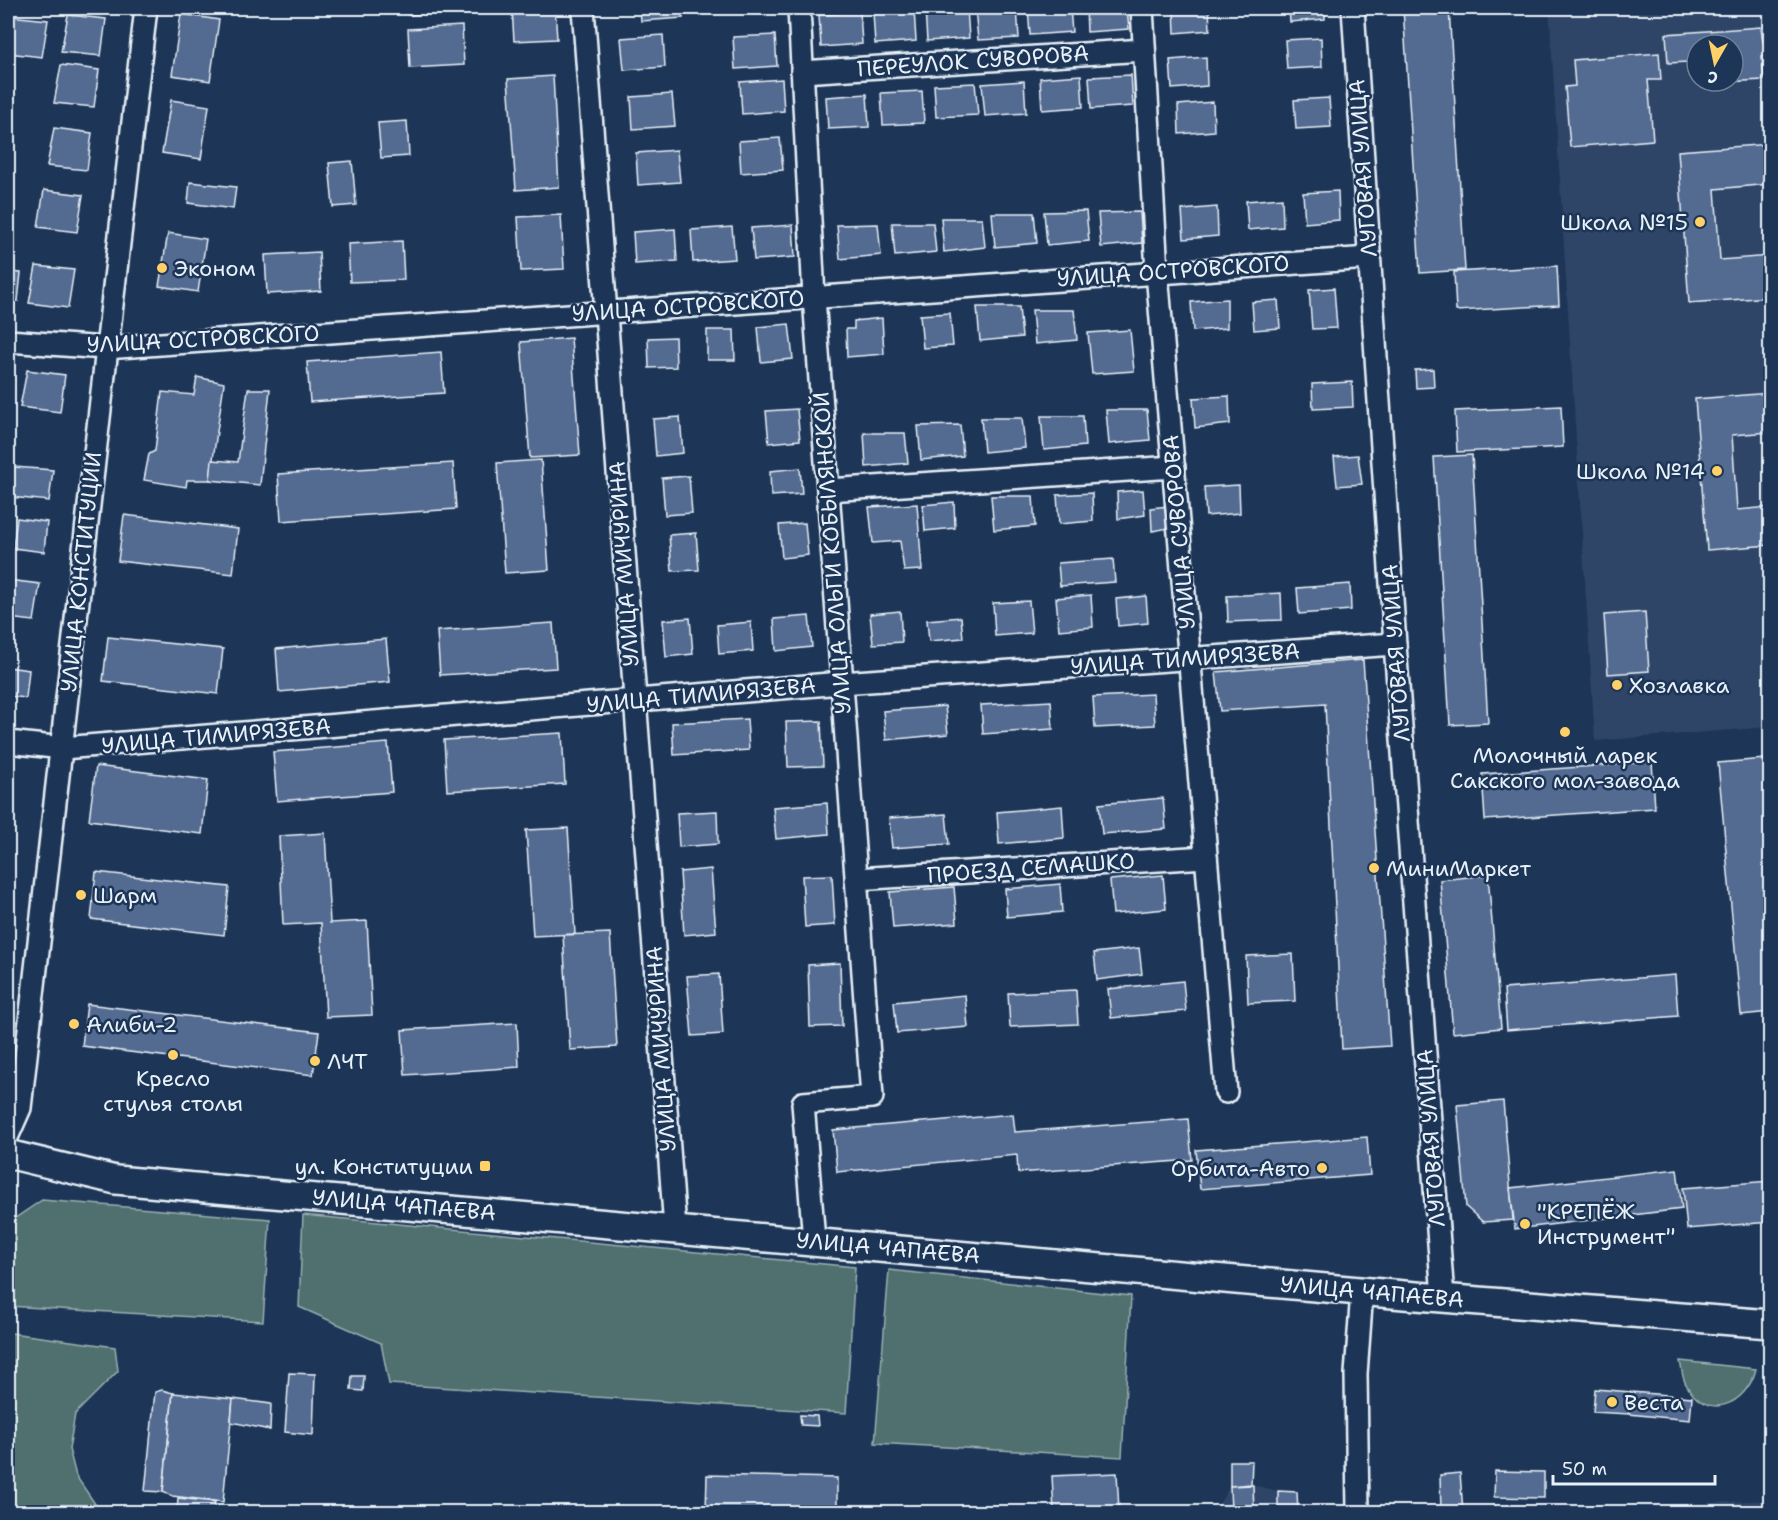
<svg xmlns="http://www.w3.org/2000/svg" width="1778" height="1520" font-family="'Shantell Sans',sans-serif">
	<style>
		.built { fill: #2d4568; fill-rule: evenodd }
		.green { fill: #4f6f6e; stroke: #9cb0b3; stroke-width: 1.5 }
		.building { fill: #536a91; stroke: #e8f1f8; stroke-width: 1.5 }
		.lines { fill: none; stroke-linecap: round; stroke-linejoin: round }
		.minor-casing { stroke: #e8f1f8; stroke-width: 26 }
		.major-casing { stroke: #e8f1f8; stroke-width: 32 }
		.minor { stroke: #1d3557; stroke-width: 21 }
		.major { stroke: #1d3557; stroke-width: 27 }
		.poi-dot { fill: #ffd166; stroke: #1d3557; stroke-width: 2 }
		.labels { text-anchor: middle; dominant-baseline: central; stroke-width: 5; stroke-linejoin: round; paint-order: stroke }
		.street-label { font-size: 22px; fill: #e8f1f8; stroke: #1d3557 }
		.poi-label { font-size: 22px; fill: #e8f1f8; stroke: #1d3557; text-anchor: start }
	</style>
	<rect width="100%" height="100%" fill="#1d3557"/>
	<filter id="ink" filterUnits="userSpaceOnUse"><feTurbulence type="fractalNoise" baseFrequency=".0167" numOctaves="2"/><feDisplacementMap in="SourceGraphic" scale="12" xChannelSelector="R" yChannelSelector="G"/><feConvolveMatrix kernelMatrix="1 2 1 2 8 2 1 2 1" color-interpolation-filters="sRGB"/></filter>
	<g filter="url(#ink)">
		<g class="built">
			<path d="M1549,8H1770V727L1595,741ZM1697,45H1733V81H1697Z"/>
			<polygon points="1253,1485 1278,1491 1297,1492 1298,1512 1214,1512 1230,1486"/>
			<polygon points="1770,1500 1770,1512 1598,1512 1598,1508"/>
		</g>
		<g class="green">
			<polygon points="42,1200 270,1219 263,1321 8,1306 8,1223"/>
			<polygon points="303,1215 855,1267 846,1413 389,1384 381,1343 299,1307"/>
			<polygon points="889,1270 1131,1296 1122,1457 875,1443"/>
			<polygon points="11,1333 115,1347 118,1371 75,1414 69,1449 76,1476 95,1504 107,1512 8,1512 8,1364"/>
			<path d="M1680,1361L1756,1369C1747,1405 1706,1423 1686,1384C1682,1378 1682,1369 1680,1361Z"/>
		</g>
		<g class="building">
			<polygon points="407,8 455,8 456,12 408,15"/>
			<polygon points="512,8 555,8 557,39 514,41"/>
			<polygon points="640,8 682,8 683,18 641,21"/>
			<polygon points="967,8 969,38 927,41 925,9"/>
			<polygon points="975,8 1017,8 1019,38 978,40"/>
			<polygon points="1028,8 1070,8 1072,32 1030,35"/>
			<polygon points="1086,8 1127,8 1129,29 1087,32"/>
			<polygon points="1174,8 1209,8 1210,30 1175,33"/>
			<polygon points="1289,8 1325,8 1325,19 1290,22"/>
			<polygon points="1403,8 1449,8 1465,270 1420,273"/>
			<polygon points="914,9 916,41 875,44 873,12"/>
			<polygon points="860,12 862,44 821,47 819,15"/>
			<polygon points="181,14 219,20 210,81 172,75"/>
			<polygon points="68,15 106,19 101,56 61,52"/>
			<polygon points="9,16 48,20 42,57 8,53"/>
			<polygon points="462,26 464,65 410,68 408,29"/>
			<polygon points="1761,27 1763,42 1770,42 1770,56 1762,56 1764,80 1724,82 1733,81 1733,45 1697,45 1697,70 1688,70 1688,62 1668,63 1666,34"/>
			<polygon points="663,35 665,67 624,70 621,38"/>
			<polygon points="775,35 777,66 735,69 733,37"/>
			<polygon points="1321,38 1322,67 1287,69 1285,40"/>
			<polygon points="1659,53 1661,80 1648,80 1653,140 1570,147 1565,87 1575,86 1573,60"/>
			<polygon points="1206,57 1207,86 1172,89 1170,60"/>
			<polygon points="61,65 99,70 94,107 54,103"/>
			<polygon points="1081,75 1083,107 1042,110 1040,78"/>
			<polygon points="1131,75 1133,106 1091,109 1089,77"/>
			<polygon points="553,76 559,187 516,190 508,79"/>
			<polygon points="782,79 784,111 742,114 740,82"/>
			<polygon points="1024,81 1026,113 985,116 982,84"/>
			<polygon points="975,83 978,115 936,117 934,85"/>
			<polygon points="922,91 924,123 883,125 881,93"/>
			<polygon points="672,94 675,126 633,129 631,97"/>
			<polygon points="867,94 869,127 828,129 826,97"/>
			<polygon points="1329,98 1331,127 1296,129 1294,100"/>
			<polygon points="171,100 209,106 201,159 162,153"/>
			<polygon points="1213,102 1214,131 1179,134 1178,105"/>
			<polygon points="407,121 409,156 381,158 378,123"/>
			<polygon points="54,128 92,133 87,170 47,166"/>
			<polygon points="780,138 783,170 741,173 739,141"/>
			<polygon points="1770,144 1770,184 1715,189 1720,260 1770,256 1770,297 1689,303 1678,151"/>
			<polygon points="677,150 680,182 638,185 636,153"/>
			<polygon points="352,161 356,205 333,207 329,163"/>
			<polygon points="190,182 236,187 233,209 188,203"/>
			<polygon points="44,190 83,195 77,232 38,227"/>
			<polygon points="1338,191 1339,220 1305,223 1303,193"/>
			<polygon points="1282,198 1283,227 1248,230 1246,201"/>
			<polygon points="1217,207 1218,236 1184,239 1182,210"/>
			<polygon points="1086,211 1089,241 1047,245 1044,212"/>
			<polygon points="1140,212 1142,243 1101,247 1098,213"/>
			<polygon points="992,213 1034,213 1037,243 995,247"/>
			<polygon points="561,215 564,269 521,271 518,217"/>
			<polygon points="941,218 982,218 985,247 944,252"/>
			<polygon points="892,223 933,223 936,252 895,256"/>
			<polygon points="878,224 881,255 840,259 837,225"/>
			<polygon points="793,225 795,257 754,260 751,228"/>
			<polygon points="732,227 735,259 693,262 691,230"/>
			<polygon points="675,229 677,261 635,264 633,232"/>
			<polygon points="168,233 206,239 198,292 159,286"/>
			<polygon points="402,241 404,280 350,282 348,244"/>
			<polygon points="319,252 321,291 267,294 265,255"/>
			<polygon points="36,266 74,270 68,308 29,303"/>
			<polygon points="1557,266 1559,305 1456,311 1454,272"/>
			<polygon points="8,272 21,273 18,301 8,300"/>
			<polygon points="1334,288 1337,328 1312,329 1309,290"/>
			<polygon points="1227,299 1227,328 1193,331 1191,302"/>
			<polygon points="1278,300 1280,328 1254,330 1252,302"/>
			<polygon points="977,307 1019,307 1022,337 980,341"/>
			<polygon points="1032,310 1074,310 1077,340 1035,344"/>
			<polygon points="950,313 953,346 923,348 920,315"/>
			<polygon points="882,318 884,354 847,357 846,329 854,329 854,321"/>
			<polygon points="789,324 793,359 761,362 758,327"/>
			<polygon points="707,330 734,330 735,360 707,360"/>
			<polygon points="1130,330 1134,371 1092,374 1088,333"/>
			<polygon points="675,337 676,367 649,368 648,338"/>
			<polygon points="571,338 580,455 530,458 521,342"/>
			<polygon points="441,352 444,393 310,402 307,362"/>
			<polygon points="1433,369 1434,387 1416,388 1415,370"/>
			<polygon points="27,370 65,375 60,412 20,407"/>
			<polygon points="8,371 12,372 8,400"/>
			<polygon points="197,377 224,383 210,480 187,480 186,487 144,480 149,454 155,451 162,392 194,395"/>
			<polygon points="1352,382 1353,407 1313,409 1312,384"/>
			<polygon points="248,389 270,389 260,485 210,480 212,460 238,462"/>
			<polygon points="1770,393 1770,432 1732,435 1737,510 1770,507 1770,545 1707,550 1695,399"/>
			<polygon points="1229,396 1230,424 1195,428 1193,398"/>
			<polygon points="1561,406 1563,447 1457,452 1455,411"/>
			<polygon points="797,409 800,440 769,443 766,411"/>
			<polygon points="1106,410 1147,410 1150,440 1109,444"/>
			<polygon points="1041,416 1083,416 1085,446 1044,450"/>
			<polygon points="680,417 683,453 656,456 653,419"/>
			<polygon points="981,418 1022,418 1025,448 984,452"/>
			<polygon points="960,425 963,456 921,460 918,426"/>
			<polygon points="864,433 905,433 908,463 866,467"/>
			<polygon points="1358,455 1362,484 1337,486 1334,457"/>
			<polygon points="1472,455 1488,723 1450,725 1434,457"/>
			<polygon points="541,460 549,570 505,573 497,463"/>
			<polygon points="453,463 456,509 281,521 278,474"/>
			<polygon points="14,467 53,470 49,501 11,497"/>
			<polygon points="800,468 802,494 771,496 770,471"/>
			<polygon points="689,476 692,513 665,515 662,478"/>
			<polygon points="1239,485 1240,513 1206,516 1204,487"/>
			<polygon points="1143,490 1145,515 1118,519 1117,492"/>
			<polygon points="1092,493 1093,521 1059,524 1057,495"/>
			<polygon points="991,496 1033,496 1035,526 994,530"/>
			<polygon points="954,502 955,528 925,531 923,505"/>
			<polygon points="917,504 922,570 904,571 900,541 873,543 869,507"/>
			<polygon points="1168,506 1169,528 1152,531 1151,508"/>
			<polygon points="124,515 238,529 233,574 118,561"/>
			<polygon points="17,518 47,522 44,552 13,548"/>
			<polygon points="805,523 808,555 782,558 779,525"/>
			<polygon points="696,533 699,570 672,571 669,535"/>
			<polygon points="1113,559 1115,582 1060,586 1058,563"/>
			<polygon points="8,580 40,584 34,621 8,618"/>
			<polygon points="1350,584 1351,610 1299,614 1297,588"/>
			<polygon points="1281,593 1282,620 1228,622 1227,596"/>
			<polygon points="1091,595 1093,627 1059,630 1056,598"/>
			<polygon points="1146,596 1148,623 1118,626 1116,599"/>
			<polygon points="1029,601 1032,633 995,636 993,603"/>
			<polygon points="900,611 902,642 873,644 870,614"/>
			<polygon points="1645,612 1649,671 1608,674 1604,615"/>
			<polygon points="809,616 812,647 776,651 774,619"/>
			<polygon points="961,617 963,638 929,641 927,620"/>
			<polygon points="690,618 693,654 666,657 663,620"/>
			<polygon points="751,622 753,651 719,654 717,625"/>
			<polygon points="553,623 556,668 440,675 437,631"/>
			<polygon points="108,637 223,649 218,694 103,681"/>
			<polygon points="386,639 390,682 279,692 276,649"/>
			<polygon points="1363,660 1390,1046 1342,1049 1325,704 1220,711 1216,672"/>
			<polygon points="8,667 29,670 26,698 8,696"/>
			<polygon points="1153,694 1155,725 1095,728 1093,697"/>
			<polygon points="1051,701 1053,729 983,734 981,705"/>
			<polygon points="945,706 948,734 886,740 883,711"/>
			<polygon points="747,719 749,750 674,755 672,723"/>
			<polygon points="821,721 823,766 788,767 786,722"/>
			<polygon points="562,733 565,784 447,791 444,740"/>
			<polygon points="388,743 392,792 277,801 273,752"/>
			<polygon points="1765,759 1770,816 1770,1012 1741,1015 1718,763"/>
			<polygon points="8,760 13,761 8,806"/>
			<polygon points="1652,762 1655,808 1485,820 1482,774"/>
			<polygon points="96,766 208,780 202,834 89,820"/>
			<polygon points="1163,798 1166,829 1102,834 1099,804"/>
			<polygon points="827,803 829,834 776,839 773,807"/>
			<polygon points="1062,806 1064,838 999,844 997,812"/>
			<polygon points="717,811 718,844 679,847 677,813"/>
			<polygon points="946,814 949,844 892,848 889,818"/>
			<polygon points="568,828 575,934 533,936 526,830"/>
			<polygon points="325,833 330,923 367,921 372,1015 326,1017 321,923 283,925 279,836"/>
			<polygon points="711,869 716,932 684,935 680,872"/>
			<polygon points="96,872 229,887 224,935 91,919"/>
			<polygon points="832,875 835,925 805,927 802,876"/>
			<polygon points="1163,875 1166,909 1113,914 1110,880"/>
			<polygon points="1488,875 1501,1028 1453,1033 1440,880"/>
			<polygon points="1060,884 1062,912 1007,917 1005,889"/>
			<polygon points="954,887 957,923 893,928 890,892"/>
			<polygon points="610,933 617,1047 570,1050 563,935"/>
			<polygon points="1139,948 1142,974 1097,980 1094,953"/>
			<polygon points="1293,954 1295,1001 1248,1003 1246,956"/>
			<polygon points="840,963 842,1026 810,1027 808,965"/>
			<polygon points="719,974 723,1034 692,1036 687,976"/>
			<polygon points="1675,975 1678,1016 1507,1030 1504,989"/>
			<polygon points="1183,981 1186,1011 1111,1018 1108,989"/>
			<polygon points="1076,990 1078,1024 1010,1027 1008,993"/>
			<polygon points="965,995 968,1027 897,1033 894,1002"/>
			<polygon points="87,1004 319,1032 313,1075 82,1046"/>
			<polygon points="517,1023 519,1067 405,1075 402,1030"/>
			<polygon points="1503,1101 1513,1220 1483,1222 1466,1207 1457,1105"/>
			<polygon points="1013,1114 1015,1132 1188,1119 1192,1160 1018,1173 1017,1155 837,1172 833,1130"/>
			<polygon points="1367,1137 1370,1175 1200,1189 1196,1150"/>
			<polygon points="1677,1169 1682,1209 1515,1229 1510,1188"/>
			<polygon points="1770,1181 1770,1222 1687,1229 1683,1188"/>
			<polygon points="289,1373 315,1374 313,1435 285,1432"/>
			<polygon points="352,1376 364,1376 363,1391 351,1390"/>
			<polygon points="1595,1389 1631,1392 1629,1414 1593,1412"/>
			<polygon points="162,1390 173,1393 163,1492 145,1491 155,1392"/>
			<polygon points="1631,1392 1692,1397 1690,1420 1629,1414"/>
			<polygon points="173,1393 233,1399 223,1502 172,1496 163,1492"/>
			<polygon points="233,1399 271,1404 270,1430 231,1422"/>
			<polygon points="800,1415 817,1416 818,1426 801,1425"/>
			<polygon points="1230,1461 1252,1461 1251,1484 1230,1486"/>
			<polygon points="1495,1471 1544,1472 1544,1498 1494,1497"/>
			<polygon points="1117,1473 1119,1511 1054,1512 1052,1476"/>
			<polygon points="1460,1473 1463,1512 1441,1512 1440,1475"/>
			<polygon points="707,1475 837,1478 837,1512 706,1512"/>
			<polygon points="1253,1485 1254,1512 1231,1512 1230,1486"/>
			<polygon points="1278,1491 1297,1492 1298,1512 1278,1512"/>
			<polygon points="178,1498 215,1502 214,1512 177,1512"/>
		</g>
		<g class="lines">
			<g class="minor-casing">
				<g id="minor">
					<polyline points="583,8 675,1228"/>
					<polyline points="799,8 814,297 872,1097 803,1103 814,1241"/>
					<polyline points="1142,8 1157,272 1226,1092"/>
					<polyline points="1353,8 1395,644 1443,1298"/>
					<polyline points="802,72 1144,50"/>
					<polyline points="8,341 105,348 1369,258"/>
					<polyline points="828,490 1174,467"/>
					<polyline points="8,742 63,748 841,683 1395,644"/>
					<polyline points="856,879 1206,857"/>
					<polyline points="8,1135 20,1108 146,8"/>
					<polyline points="1358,1512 1356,1374 1362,1291"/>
				</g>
			</g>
			<g class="major-casing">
				<polyline id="major" points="8,1154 116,1180 1404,1295 1770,1324"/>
			</g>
			<use href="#minor" class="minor"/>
			<use href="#major" class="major"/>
		</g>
	</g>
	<g class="poi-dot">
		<circle cx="1700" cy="222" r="6"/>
		<circle cx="162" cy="268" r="6"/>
		<circle cx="1717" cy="471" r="6"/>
		<circle cx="1617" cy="685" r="6"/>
		<circle cx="1565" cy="732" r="6"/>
		<circle cx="1374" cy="868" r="6"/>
		<circle cx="81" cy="895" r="6"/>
		<circle cx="74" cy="1024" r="6"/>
		<circle cx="173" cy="1055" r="6"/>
		<circle cx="315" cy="1061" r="6"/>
		<rect x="479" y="1160" width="12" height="12" rx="3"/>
		<circle cx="1322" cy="1168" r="6"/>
		<circle cx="1525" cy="1224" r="6"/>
		<circle cx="1612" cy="1402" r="6"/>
	</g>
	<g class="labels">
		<g class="street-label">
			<text transform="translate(973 61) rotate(-4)">ПЕРЕУЛОК СУВОРОВА</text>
			<text transform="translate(1363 168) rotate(-94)">ЛУГОВАЯ УЛИЦА</text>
			<text transform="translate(1173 271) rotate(-4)">УЛИЦА ОСТРОВСКОГО</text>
			<text transform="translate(688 306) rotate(-4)">УЛИЦА ОСТРОВСКОГО</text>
			<text transform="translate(203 339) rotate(-3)">УЛИЦА ОСТРОВСКОГО</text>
			<text transform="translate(1179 532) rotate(-95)">УЛИЦА СУВОРОВА</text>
			<text transform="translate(832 553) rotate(-94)">УЛИЦА ОЛЬГИ КОБЫЛЯНСКОЙ</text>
			<text transform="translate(624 564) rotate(-94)">УЛИЦА МИЧУРИНА</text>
			<text transform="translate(81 572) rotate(-84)">УЛИЦА КОНСТИТУЦИИ</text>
			<text transform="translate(1396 653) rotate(-94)">ЛУГОВАЯ УЛИЦА</text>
			<text transform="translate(1185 659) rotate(-4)">УЛИЦА ТИМИРЯЗЕВА</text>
			<text transform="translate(701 695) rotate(-5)">УЛИЦА ТИМИРЯЗЕВА</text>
			<text transform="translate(216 736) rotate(-5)">УЛИЦА ТИМИРЯЗЕВА</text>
			<text transform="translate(1031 868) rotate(-4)">ПРОЕЗД СЕМАШКО</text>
			<text transform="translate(661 1049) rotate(-94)">УЛИЦА МИЧУРИНА</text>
			<text transform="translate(1431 1138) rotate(-94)">ЛУГОВАЯ УЛИЦА</text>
			<text transform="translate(404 1205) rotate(5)">УЛИЦА ЧАПАЕВА</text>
			<text transform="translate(888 1248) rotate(5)">УЛИЦА ЧАПАЕВА</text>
			<text transform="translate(1372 1292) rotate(5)">УЛИЦА ЧАПАЕВА</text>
		</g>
		<g class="poi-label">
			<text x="1688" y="222" text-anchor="end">Школа №15</text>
			<text x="174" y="268">Эконом</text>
			<text x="1705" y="471" text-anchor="end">Школа №14</text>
			<text x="1629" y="685">Хозлавка</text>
			<text x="1565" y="755" text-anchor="middle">Молочный ларек<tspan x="1565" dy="25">Сакского мол-завода</tspan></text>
			<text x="1386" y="868">МиниМаркет</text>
			<text x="93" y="895">Шарм</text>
			<text x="86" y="1024">Алиби-2</text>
			<text x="327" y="1061">ЛЧТ</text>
			<text x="173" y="1078" text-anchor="middle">Кресло<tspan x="173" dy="25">стулья столы</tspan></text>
			<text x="473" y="1166" text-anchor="end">ул. Конституции</text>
			<text x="1310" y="1168" text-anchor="end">Орбита-Авто</text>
			<text x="1537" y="1211">"КРЕПЁЖ<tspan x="1537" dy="25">Инструмент"</tspan></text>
			<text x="1624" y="1402">Веста</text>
		</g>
	</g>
	<rect width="1778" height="1520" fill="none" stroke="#1d3557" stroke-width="30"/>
	<rect x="15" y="15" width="1748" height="1490" fill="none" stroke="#e8f1f8" stroke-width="2" filter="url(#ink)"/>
	<g transform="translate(1715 63) rotate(189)"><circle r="28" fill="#1d3557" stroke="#6e8097" stroke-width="1.5"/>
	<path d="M0-4.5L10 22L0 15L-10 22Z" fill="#ffd166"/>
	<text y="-9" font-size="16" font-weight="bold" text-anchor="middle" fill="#e8f1f8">С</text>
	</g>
	<path d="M1553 1475v9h162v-9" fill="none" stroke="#e8f1f8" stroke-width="3"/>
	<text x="1562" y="1475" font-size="18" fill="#e8f1f8" stroke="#1d3557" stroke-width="4.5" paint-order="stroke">50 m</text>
</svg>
